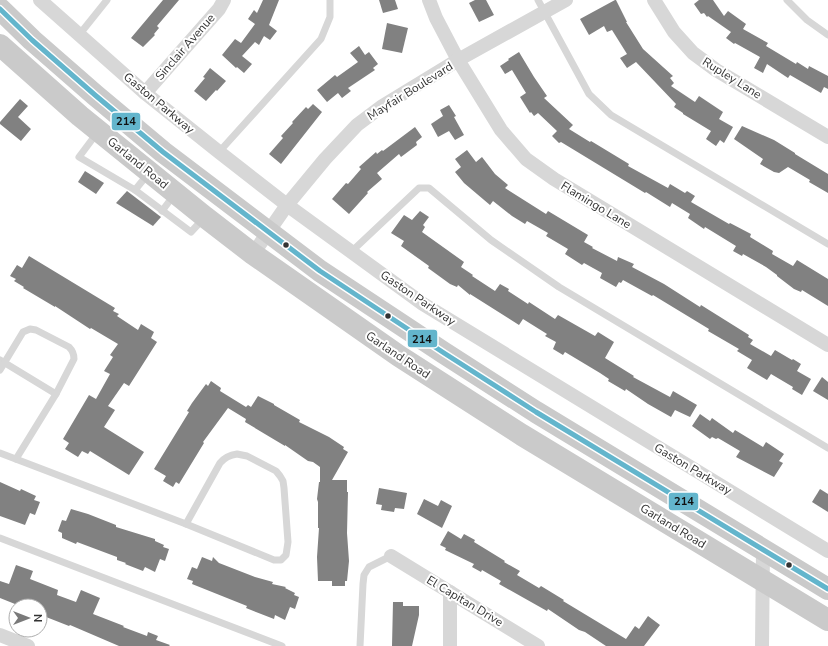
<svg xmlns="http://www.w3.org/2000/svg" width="828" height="646" font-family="'Nunito Sans',sans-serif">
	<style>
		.building { fill: #818181 }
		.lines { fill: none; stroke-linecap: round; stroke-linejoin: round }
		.lane { stroke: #d7d7d7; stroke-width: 7 }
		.street { stroke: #d7d7d7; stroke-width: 14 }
		.primary { stroke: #cacaca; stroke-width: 22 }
		.bus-1-casing { stroke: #fff; stroke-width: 8 }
		.bus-1 { stroke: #63b5cc; stroke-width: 5 }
		.bus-dot { fill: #333; stroke: #fff; stroke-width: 1.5 }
		.labels { text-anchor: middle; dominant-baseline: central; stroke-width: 4; stroke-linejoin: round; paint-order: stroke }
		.street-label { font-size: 12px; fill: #333; stroke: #fff }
		.line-badge { stroke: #fff; stroke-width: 1.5 }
		.pale-badge-label { font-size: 11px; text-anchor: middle; font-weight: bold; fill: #111 }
	</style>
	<rect width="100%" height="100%" fill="#fff"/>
	<g class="building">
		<polygon points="163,0 179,0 157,26 159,28 154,34 155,35 143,47 131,38"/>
		<polygon points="263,0 279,0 269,25 277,31 270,40 264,36 259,45 255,42 242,56 252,64 244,73 237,67 236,68 222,55 235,39 241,43 255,24 248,19 254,10 257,13"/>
		<polygon points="379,0 395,0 398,9 383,13"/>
		<polygon points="475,0 486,0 494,15 479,22 469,3"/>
		<polygon points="615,0 616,0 627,22 626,22 643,49 673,76 670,78 674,83 671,86 695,102 699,96 723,112 719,119 733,127 724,143 720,140 716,146 706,139 711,131 683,114 683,113 674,107 676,104 636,62 627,68 620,58 627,54 612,30 607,32 604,26 589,35 580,19"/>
		<polygon points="699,0 713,0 724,16 728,11 746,24 743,29 768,43 766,46 796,64 797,62 808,69 809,66 828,76 828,89 824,87 821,93 790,75 788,78 767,64 763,73 754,68 760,57 735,43 734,44 726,38 731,32 708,16 707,17 704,13 701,14 694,4"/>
		<polygon points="387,23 408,28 402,53 382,49"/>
		<polygon points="359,46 365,55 369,52 378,64 373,68 375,70 348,88 351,91 342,98 338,93 327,102 317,90 335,75 337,77 358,62 350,53"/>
		<polygon points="519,52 534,77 547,96 544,98 573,125 569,129 590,142 591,141 629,164 628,166 668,188 670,184 685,193 687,191 695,196 691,202 729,224 730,223 751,234 750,237 773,251 772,254 793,266 797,260 828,279 828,306 802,290 801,292 794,289 777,276 777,275 766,267 743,254 742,256 733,251 736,246 705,227 704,229 688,218 690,214 672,203 670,207 646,192 645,193 561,142 559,143 552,136 557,131 538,113 534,116 531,112 530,113 520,97 526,93 512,70 505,74 500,66 509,60 508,59"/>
		<polygon points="210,68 226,81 217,91 216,90 206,101 194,91 205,78 203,77"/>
		<polygon points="20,99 28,106 18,117 31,129 21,141 0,124 0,122"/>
		<polygon points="313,104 322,112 281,164 269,154 283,138 281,136 293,123 292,122 306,107 308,109"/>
		<polygon points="449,105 456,116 454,117 464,135 455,140 449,131 438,137 431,124 443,116 440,110"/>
		<polygon points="742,126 774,140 795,153 795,154 828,174 828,193 809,182 810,180 788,167 779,173 774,172 760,164 763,159 734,139"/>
		<polygon points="415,127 422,137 416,142 417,145 401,157 399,154 377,173 382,179 367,192 368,193 349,214 332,199 346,183 348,184 361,169 359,167 376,152 377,154 382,150 383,151"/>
		<polygon points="467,150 476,162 482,157 495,174 508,185 505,188 546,214 548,211 588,235 584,242 593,247 592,248 617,261 618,257 634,264 632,267 664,284 700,307 701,305 749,335 748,337 753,340 750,344 771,356 775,350 792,360 793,359 801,364 797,371 811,379 802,395 792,389 793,387 771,374 767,380 747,368 752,360 737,351 739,349 708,331 709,329 653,295 652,296 623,280 621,283 619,282 616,287 600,278 602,273 584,263 582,265 565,254 568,249 546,236 548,233 527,221 525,224 512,216 493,201 490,205 464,183 455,172 461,167 455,159"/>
		<polygon points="85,171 104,183 96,194 78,182"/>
		<polygon points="127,191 161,217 153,226 116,203"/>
		<polygon points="420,211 429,217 423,225 425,227 422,232 464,262 461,267 473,275 472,276 495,291 500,284 509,289 508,291 528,304 529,302 555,319 558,315 595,336 598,332 614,342 605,358 634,376 633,377 670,397 673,391 697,405 690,417 675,410 671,417 648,404 626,389 625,391 608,381 609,379 600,373 565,352 563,355 553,349 556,342 545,336 547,334 523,319 519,325 470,294 470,295 458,285 457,287 450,284 428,268 429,266 401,246 404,241 391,233 404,215 412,220"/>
		<polygon points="29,256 115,308 113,311 119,314 117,316 138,330 141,324 154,332 151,338 157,342 129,386 124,383 108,406 115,410 104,427 144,452 129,475 90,451 88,454 82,451 78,457 65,449 69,443 63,439 89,395 96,399 110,374 104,371 113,357 110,355 118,344 91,328 90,329 55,306 55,307 23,288 24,287 14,281 16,279 10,276 17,265 22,268"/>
		<polygon points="822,377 828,382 828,400 813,391"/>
		<polygon points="211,381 221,388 220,391 246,407 248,405 251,407 258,396 274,404 274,405 300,420 299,422 329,437 344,447 343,449 348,452 332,480 347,480 347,492 348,492 347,533 349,561 347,581 345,581 345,586 332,586 332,581 318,581 317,557 319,528 318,528 318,502 317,499 319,482 320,482 320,467 313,462 308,461 285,445 285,446 245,422 246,419 228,408 203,442 204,443 179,484 176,482 173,487 163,481 166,476 154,469 189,412 187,411 192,403 206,384 208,386"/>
		<polygon points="700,414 710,421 712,418 733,433 735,430 763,447 766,442 784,454 779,461 783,463 774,477 736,457 740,451 718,438 716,439 712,437 710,439 692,426"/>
		<polygon points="0,482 20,491 21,489 36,496 34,500 40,502 35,515 30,513 25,525 0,516"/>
		<polygon points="379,488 407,493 404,509 395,508 394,512 381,510 382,505 376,504"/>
		<polygon points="820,489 828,494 828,512 812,502"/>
		<polygon points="424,499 438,506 441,500 452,506 442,528 417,514"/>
		<polygon points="71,509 88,514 116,525 116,527 155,539 155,541 164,545 163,547 169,549 165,561 160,559 155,572 145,567 143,571 125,564 126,563 117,560 117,557 77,542 76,544 62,538 62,533 58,531 62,520 66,521"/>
		<polygon points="448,531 461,539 464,534 475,540 474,542 505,561 504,562 520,571 517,575 539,588 541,586 564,600 563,601 626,639 635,626 639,629 648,616 660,625 644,646 606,646 585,632 579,630 548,609 547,611 499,584 501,581 482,570 481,572 472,567 474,564 445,550 446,548 440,545"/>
		<polygon points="202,557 212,561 213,557 219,563 255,577 273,582 272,584 286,587 285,588 295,593 294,595 299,597 295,609 290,607 285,620 275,615 274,619 246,608 247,606 192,584 193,581 187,579 192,567 197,569"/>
		<polygon points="16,565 33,571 30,579 58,590 57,595 76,602 81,590 100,598 93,614 124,626 123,627 147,636 148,632 158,636 156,640 170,645 169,646 119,646 70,625 69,626 41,615 43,609 40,608 40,606 35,606 22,601 20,606 0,598 0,581 9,584"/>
		<polygon points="393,602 403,602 403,606 419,606 419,615 412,646 392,646"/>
	</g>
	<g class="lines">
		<g class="lane">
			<polyline points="538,0 589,94 611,115 828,244"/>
			<polyline points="787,0 807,20 828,35"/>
			<polyline points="79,35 107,0"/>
			<polyline points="97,133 79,157 135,190 191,232 204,218"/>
			<polyline points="219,152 321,39 330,17 330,0"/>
			<polyline points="135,190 148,174"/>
			<polyline points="162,211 174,195"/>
			<polyline points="351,252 419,188 429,188 491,240 559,287 828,448"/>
			<polyline points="0,360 56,394"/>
			<path d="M0,370L23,332L30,329L36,330L69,347C73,351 74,354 74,359L56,394L16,459"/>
			<polyline points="0,453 186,524"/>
			<path d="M237,454L247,456L276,471L280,476L283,481L284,488L288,542L286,555L281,560H274L186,524L220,463C225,457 230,455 237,454Z"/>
			<polyline points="0,538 282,646"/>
			<polyline points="360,646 363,584 364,575 369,567 391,556"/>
		</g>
		<g class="street">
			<polyline points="40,0 145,93 219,152 287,205 423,304 828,551"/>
			<polyline points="429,0 436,18 458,60 501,130 526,159 554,179 828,345"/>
			<polyline points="654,0 674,32 693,53 716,70 828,137"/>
			<polyline points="145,93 219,9 224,0"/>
			<polyline points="253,254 287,205 325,159 357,125 381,107 458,60 566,0"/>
			<polyline points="391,556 538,646"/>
			<polyline points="0,635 28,646"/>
			<polyline points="450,646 450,592"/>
			<polyline points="762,646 763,550"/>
		</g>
		<g class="primary">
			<polyline points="0,9 32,40 95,95 163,152 320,271 444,353 536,412 828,589"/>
			<polyline points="0,45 80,116 205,217 253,254 399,356 522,435 828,620"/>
		</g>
		<g class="bus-1-casing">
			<polyline id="bus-1" points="0,9 32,40 95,95 163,152 320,271 444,353 536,412 828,589"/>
		</g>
		<use href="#bus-1" class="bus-1"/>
	</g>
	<g class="bus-dot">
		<circle cx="286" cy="245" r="3.5"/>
		<circle cx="388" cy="316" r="3.5"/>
		<circle cx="789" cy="565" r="3.5"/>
	</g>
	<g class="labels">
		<g class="street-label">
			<text transform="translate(185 47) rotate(-49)">Sinclair Avenue</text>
			<text transform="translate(732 78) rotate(32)">Rupley Lane</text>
			<text transform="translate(410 91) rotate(-32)">Mayfair Boulevard</text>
			<text transform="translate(159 103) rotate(40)">Gaston Parkway</text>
			<text transform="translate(138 163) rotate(39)">Garland Road</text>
			<text transform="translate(596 205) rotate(31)">Flamingo Lane</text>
			<text transform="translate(418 298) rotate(34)">Gaston Parkway</text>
			<text transform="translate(398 355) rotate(34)">Garland Road</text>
			<text transform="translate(693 469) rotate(31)">Gaston Parkway</text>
			<text transform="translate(673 526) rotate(31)">Garland Road</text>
			<text transform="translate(465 601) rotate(31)">El Capitan Drive</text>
		</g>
	</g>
	<g class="line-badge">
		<rect x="111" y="112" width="30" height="19" rx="4" fill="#63b5cc"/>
		<rect x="407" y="329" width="31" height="19" rx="4" fill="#63b5cc"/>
		<rect x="668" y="492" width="31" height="19" rx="4" fill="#63b5cc"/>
	</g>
	<g class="pale-badge-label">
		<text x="126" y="125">214</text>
		<text x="422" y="343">214</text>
		<text x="684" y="505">214</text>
	</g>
	<g transform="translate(28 618) rotate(90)"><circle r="19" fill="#ffffff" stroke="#adadad"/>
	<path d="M0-3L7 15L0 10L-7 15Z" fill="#7a7a7a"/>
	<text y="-6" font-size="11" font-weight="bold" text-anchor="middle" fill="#333333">N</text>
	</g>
</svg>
